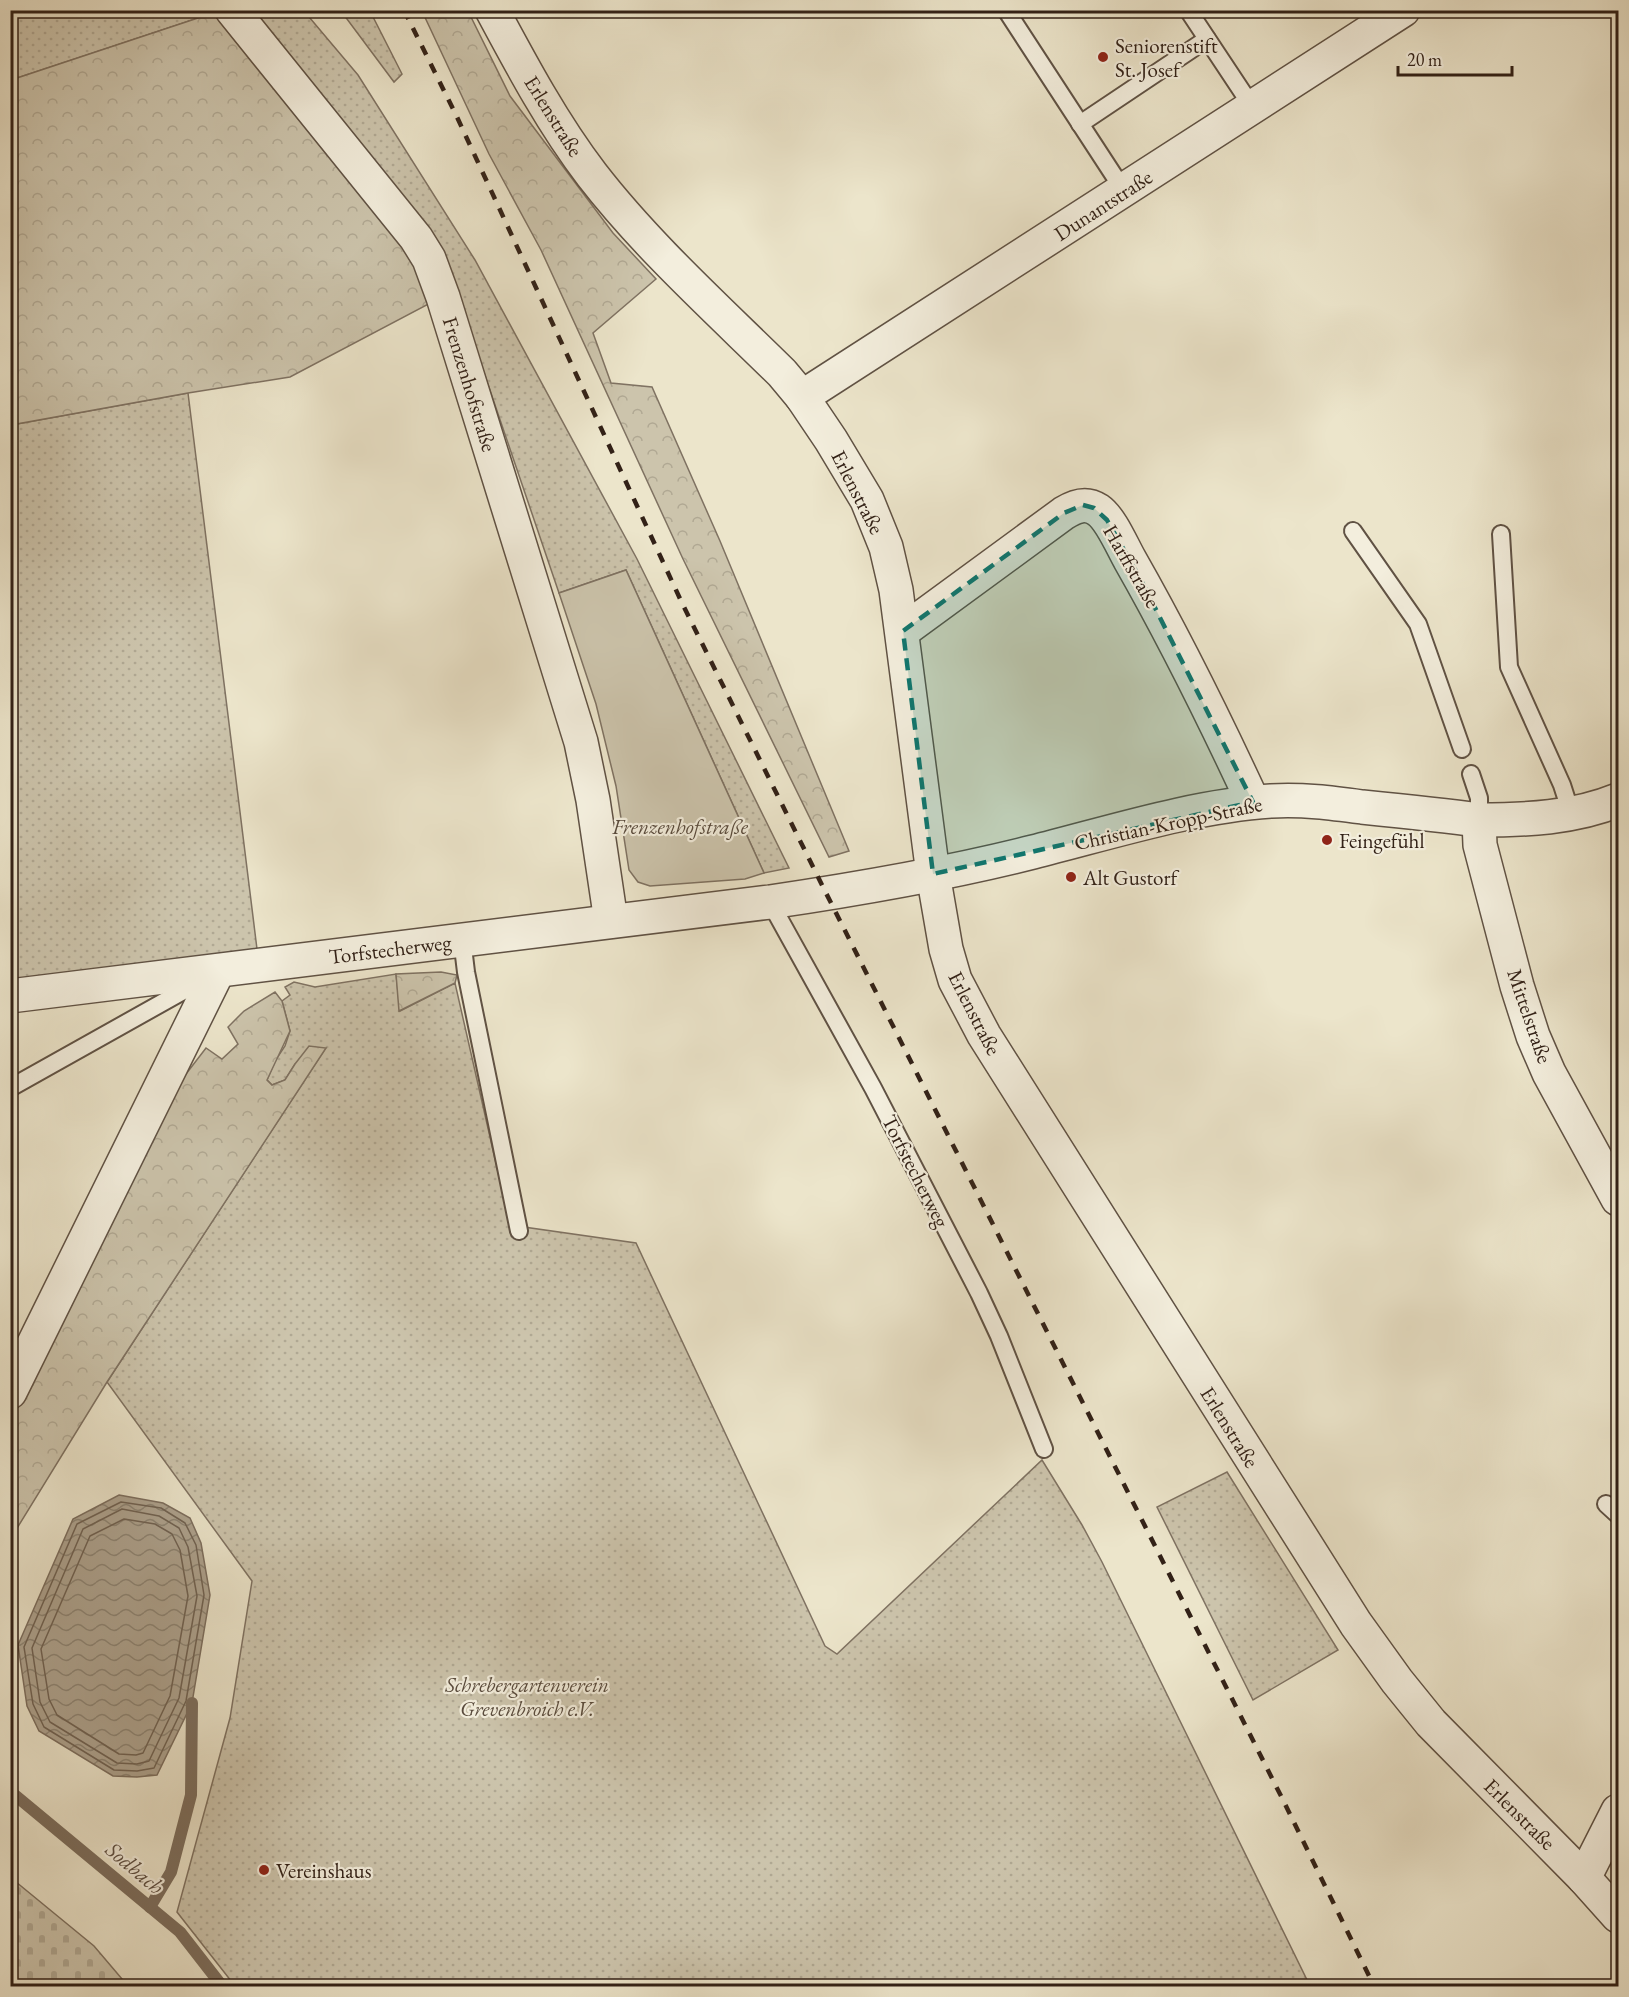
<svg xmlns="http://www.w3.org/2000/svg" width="1629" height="1997" font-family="'EB Garamond',serif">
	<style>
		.grass { fill: url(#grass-dots); stroke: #7f7262; stroke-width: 1.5 }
		.forest { fill: url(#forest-crowns); stroke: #7f7262; stroke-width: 1.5 }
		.cemetery { fill: url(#cemetery-stones); stroke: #7f7262; stroke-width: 1.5 }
		.park { fill: #ccc4ac; stroke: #7f7262; stroke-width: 1.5 }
		.water { fill: url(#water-waves); stroke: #7c6e5e; stroke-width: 1.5 }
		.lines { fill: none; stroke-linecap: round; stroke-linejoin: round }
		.shore { stroke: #706252; stroke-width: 1.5 }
		.stream { stroke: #7c6e5e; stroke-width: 12 }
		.service-casing { stroke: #605244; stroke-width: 20 }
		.minor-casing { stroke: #605244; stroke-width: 36 }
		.service { stroke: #f3eedd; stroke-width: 16 }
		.minor { stroke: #f3eedd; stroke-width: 33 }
		.rail { stroke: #322117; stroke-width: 4.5; stroke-dasharray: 10 10; stroke-linecap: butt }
		.marked { fill: #0f766e; fill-opacity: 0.2; stroke: #0f766e; stroke-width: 4.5; stroke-dasharray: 12 8; stroke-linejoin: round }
		.poi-dot { fill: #8f2418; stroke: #f3eedd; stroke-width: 2 }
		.labels { text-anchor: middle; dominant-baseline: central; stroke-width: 4.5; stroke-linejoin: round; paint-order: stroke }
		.poi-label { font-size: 21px; fill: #322117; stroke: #f3eedd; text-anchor: start }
		.street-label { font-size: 21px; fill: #322117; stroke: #f3eedd }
		.park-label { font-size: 21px; font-style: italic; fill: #584a3c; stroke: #f3eedd }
		.water-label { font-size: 22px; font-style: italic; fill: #5d4e41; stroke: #f3eedd }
	</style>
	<defs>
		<pattern id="grass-dots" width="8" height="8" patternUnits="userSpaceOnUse" patternTransform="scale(1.5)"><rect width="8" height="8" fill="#ccc4ac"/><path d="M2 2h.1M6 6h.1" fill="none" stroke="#b0a893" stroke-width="1.8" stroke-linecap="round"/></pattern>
		<pattern id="forest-crowns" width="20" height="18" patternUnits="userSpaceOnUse" patternTransform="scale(1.5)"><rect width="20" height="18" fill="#ccc4ac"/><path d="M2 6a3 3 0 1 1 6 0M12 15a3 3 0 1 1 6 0" fill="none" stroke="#b0a893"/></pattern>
		<pattern id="cemetery-stones" width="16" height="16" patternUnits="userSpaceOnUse" patternTransform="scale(1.5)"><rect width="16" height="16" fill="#ccc4ac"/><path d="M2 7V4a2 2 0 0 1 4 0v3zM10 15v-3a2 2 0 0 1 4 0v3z" fill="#b0a893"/></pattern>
		<pattern id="water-waves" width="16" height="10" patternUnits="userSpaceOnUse" patternTransform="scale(1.5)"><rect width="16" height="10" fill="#ada28e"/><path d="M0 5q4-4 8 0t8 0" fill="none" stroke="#8d8473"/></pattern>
	</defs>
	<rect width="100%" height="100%" fill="#ece5cb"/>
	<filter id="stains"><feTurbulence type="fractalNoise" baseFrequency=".00333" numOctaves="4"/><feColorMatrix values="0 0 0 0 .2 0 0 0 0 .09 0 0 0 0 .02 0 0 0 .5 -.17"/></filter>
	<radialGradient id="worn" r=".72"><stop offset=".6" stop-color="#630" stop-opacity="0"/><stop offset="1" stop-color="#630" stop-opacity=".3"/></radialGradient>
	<g class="grass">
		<polygon points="212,10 213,13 11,80 10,11"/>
		<polygon points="251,11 304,11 358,75 475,260 637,559 789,868 764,873 626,570 559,593 443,252"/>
		<polygon points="341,11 370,11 402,74 394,82"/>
		<polygon points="188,393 257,949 11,980 11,425"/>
		<polygon points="396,974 400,1011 455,983 510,1225 636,1243 825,1646 837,1654 1042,1460 1082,1525 1102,1562 1310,1986 235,1986 177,1912 230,1718 252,1581 107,1382 325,1049 295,1064 285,1080 272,1085 267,1080 275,1061 285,1046 290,1031 282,1001 290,995 285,987 294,982 315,987"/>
		<polygon points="1227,1472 1338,1650 1253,1700 1157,1507"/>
	</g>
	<g class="forest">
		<polygon points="422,11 468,11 510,96 613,233 656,279 593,333 611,383 652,387 720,541 849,851 829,857 683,559 541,250 489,154"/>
		<polygon points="213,13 420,253 440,298 290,377 188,393 11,425 11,80"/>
		<polygon points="441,972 457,975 455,983 399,1011 396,974"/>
		<polygon points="275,992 282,1001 290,1031 267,1080 272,1085 285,1080 295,1064 309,1046 326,1048 107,1382 11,1538 10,1420 176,1087 206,1048 222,1059 238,1044 228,1027 244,1011"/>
	</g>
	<polygon class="cemetery" points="10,1877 94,1946 128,1986 11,1986"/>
	<polygon class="park" points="626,570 764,873 745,879 650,886 638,882 629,870 616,786 596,704 559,593"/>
	<polygon class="water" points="119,1495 163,1503 190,1518 201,1543 210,1595 192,1703 157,1775 137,1777 113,1776 39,1731 27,1706 18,1645 73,1519"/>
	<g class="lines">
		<g class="shore">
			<polygon points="121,1502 161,1508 185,1523 196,1545 204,1595 186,1701 154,1768 137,1771 114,1770 44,1727 33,1704 24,1647 77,1524"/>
			<polygon points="122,1509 159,1516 179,1528 188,1547 197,1596 179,1698 149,1761 137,1764 117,1763 50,1722 40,1702 32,1648 83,1529"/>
			<polygon points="124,1519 155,1524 172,1534 180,1550 188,1596 170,1696 143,1753 136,1755 119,1754 57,1715 49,1699 41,1649 90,1536"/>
		</g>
		<g class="stream">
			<polyline points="10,1791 180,1932 222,1986"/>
			<polyline points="150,1907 171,1872 191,1795 192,1703"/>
		</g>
		<g class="service-casing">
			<g id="service">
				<polyline points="1006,10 1124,191"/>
				<polyline points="1188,10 1253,108"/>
				<polyline points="1080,124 1207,39"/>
				<polyline points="1353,531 1418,624 1462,749"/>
				<polyline points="1501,534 1509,667 1562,785 1571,813"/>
				<polyline points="1471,774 1479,798 1479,820"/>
				<polyline points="770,902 873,1088 979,1293 999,1336 1044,1449"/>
				<polyline points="462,939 466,972 519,1231"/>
				<polyline points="10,1088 201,981"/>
				<polyline points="1606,1504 1618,1515"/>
			</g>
		</g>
		<g class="minor-casing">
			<g id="minor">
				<polyline points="232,10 416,238 429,259 443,297 581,742 593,800 611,921"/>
				<path d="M492,10C522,66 553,124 592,175C647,246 717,309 782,373L802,397L831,440L867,500L886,547L896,590L933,874L946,949L955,980L984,1035L1356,1624L1397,1681L1431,1723L1584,1878L1618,1916"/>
				<polyline points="802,397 1403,10"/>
				<path d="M903,631L1064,513C1075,506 1086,502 1098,510C1111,519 1122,546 1130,560C1175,639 1215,720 1253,802"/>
				<polyline points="1479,820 1480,845 1517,986 1533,1036 1549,1073 1618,1199"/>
				<path d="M10,996L770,902C858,889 946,874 1033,852C1109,833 1193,806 1271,801C1302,799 1332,803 1362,807C1401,811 1440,815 1479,820C1526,820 1574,818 1618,800"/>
				<polyline points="10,1392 218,971"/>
				<polyline points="1584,1878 1618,1811"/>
			</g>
		</g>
		<use href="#service" class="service"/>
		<use href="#minor" class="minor"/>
		<polyline class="rail" points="404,10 457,117 682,603 826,893 1284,1802 1374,1986"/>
	</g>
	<path class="marked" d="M1083,505L1094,508L1107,520L1141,580L1253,802L933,874L903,631L1064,513Z"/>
	<g class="poi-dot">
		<circle cx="1103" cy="57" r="6"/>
		<circle cx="1327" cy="840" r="6"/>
		<circle cx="1071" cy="877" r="6"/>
		<circle cx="264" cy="1870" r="6"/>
	</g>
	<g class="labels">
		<g class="poi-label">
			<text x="1115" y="45">Seniorenstift<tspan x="1115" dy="24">St. Josef</tspan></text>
			<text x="1339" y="840">Feingefühl</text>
			<text x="1083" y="877">Alt Gustorf</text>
			<text x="276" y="1870">Vereinshaus</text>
		</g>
		<g class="street-label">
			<text transform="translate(554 116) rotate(58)">Erlenstraße</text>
			<text transform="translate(1103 205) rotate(-33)">Dunantstraße</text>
			<text transform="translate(470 384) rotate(73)">Frenzenhofstraße</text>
			<text transform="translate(858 492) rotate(63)">Erlenstraße</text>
			<text transform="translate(1132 566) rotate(60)">Harffstraße</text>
			<text transform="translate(1168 823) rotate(-12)">Christian-Kropp-Straße</text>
			<text transform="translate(390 949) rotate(-7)">Torfstecherweg</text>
			<text transform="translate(975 1013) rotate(63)">Erlenstraße</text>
			<text transform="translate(1530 1016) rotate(71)">Mittelstraße</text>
			<text transform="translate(916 1171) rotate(63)">Torfstecherweg</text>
			<text transform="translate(1230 1427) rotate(58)">Erlenstraße</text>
			<text transform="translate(1520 1814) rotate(45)">Erlenstraße</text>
		</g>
		<g class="park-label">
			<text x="680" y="826">Frenzenhofstraße</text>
			<text x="527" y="1684">Schrebergartenverein<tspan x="527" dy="24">Grevenbroich e.V.</tspan></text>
		</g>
		<g class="water-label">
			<text transform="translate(135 1868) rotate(40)">Sodbach</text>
		</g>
	</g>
	<rect width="1629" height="1997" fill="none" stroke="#ece5cb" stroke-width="36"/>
	<rect x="12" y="12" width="1605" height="1973" fill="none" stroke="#322117" stroke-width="3"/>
	<rect x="18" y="18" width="1593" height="1961" fill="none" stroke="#322117" stroke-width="1.5"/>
	<path d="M1398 66v9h114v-9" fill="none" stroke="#322117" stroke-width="3"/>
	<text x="1407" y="66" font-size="18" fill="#322117" stroke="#f3eedd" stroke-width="4.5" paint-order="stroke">20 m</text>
	<rect width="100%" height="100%" filter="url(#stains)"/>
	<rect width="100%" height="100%" fill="url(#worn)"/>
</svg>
